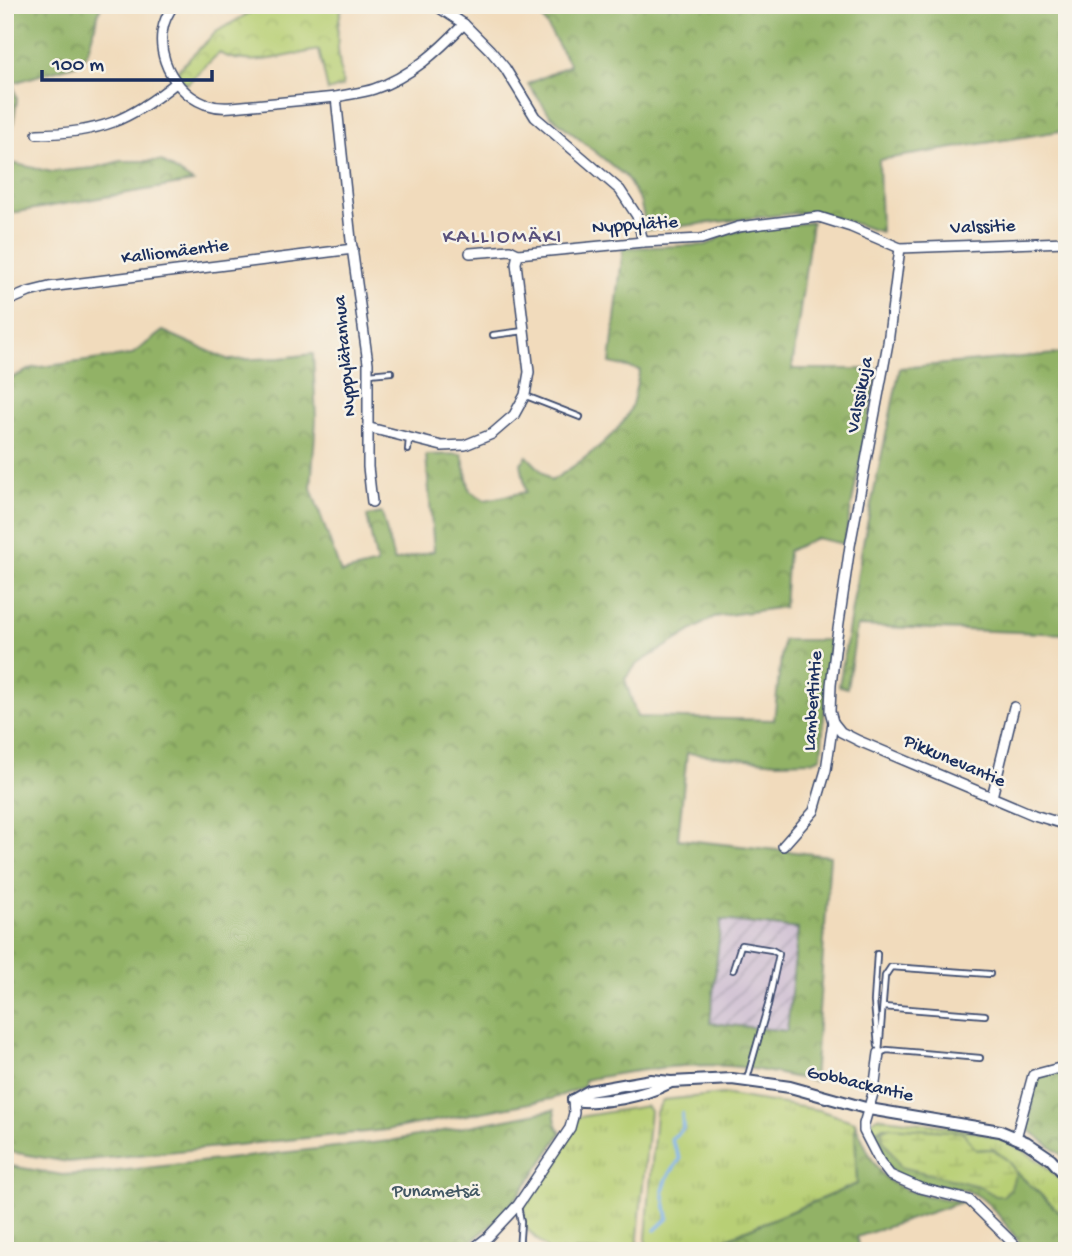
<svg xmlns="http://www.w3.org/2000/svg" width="1072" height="1256" font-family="'Gochi Hand',sans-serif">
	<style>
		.industrial { fill: url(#industrial-furrows) }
		.grass { fill: url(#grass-tufts); stroke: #6a7f69; stroke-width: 2 }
		.forest { fill: url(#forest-crowns); stroke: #567062; stroke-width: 2; fill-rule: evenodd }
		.wetland { fill: url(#wetland-marsh); stroke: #6a7f69; stroke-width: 2 }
		.park { fill: url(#park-crowns); stroke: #6a7f69; stroke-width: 2 }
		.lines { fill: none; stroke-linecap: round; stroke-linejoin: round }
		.stream { stroke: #7fb2ec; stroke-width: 3.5 }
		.service-casing { stroke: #3b496c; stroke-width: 8 }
		.minor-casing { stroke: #3b496c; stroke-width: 12 }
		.tertiary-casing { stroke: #3b496c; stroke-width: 14 }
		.service { stroke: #fff; stroke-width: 4.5 }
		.minor { stroke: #fff; stroke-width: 9 }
		.tertiary { stroke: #fff; stroke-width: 10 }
		.labels { text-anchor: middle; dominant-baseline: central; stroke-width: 5; stroke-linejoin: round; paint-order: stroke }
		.street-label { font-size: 19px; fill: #1b2f5e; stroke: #f7f3e8 }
		.park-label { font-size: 19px; fill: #425764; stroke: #f7f3e8 }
		.neighbourhood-label { font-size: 21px; letter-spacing: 2px; fill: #59517d; stroke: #f7f3e8 }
	</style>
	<defs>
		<pattern id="industrial-furrows" width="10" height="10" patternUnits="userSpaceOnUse" patternTransform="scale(1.75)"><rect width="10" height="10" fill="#cebed2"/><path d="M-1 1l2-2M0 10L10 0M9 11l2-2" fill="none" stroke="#a69bae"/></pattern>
		<pattern id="grass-tufts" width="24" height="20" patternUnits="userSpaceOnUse" patternTransform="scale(1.75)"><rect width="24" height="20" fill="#b8cf74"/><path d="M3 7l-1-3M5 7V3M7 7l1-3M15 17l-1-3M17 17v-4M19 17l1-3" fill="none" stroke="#9eb267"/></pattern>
		<pattern id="forest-crowns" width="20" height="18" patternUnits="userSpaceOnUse" patternTransform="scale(1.75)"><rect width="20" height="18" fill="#92b266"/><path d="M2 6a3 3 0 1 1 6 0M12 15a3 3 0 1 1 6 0" fill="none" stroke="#769157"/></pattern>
		<pattern id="wetland-marsh" width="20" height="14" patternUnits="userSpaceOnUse" patternTransform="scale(1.75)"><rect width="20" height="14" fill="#b8cf74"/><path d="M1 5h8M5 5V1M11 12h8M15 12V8" fill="none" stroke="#9eb267"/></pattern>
		<pattern id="park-crowns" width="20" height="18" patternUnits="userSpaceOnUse" patternTransform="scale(1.75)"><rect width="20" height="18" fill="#b8cf74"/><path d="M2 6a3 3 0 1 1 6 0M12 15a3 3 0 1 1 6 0" fill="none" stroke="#9eb267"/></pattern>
	</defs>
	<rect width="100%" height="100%" fill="#f7f3e8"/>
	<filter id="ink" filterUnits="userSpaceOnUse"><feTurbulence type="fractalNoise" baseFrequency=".0143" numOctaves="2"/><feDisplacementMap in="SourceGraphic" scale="14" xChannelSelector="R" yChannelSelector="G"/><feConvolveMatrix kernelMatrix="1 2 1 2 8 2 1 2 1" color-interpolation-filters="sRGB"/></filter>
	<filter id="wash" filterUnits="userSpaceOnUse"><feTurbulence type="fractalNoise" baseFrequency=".00686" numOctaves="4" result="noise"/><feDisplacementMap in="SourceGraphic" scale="28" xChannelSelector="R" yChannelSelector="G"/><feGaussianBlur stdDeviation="1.57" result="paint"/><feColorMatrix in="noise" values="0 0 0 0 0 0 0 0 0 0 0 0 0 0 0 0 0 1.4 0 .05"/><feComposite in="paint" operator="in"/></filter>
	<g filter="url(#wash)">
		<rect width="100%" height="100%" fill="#f1dbbc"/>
		<polygon class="industrial" points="721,920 798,928 787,1032 710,1023"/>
		<g class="grass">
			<polygon points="723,1094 819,1110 855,1122 857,1184 696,1251 645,1251 656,1112 663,1100"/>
			<polygon points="646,1106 650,1111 637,1247 633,1251 549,1251 524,1226 524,1203 579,1117"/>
			<path d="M878,1117C952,1128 1014,1126 1067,1187V1219L1016,1172L1007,1160L993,1149L976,1150L874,1142L868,1129L869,1123Z"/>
		</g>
		<g class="forest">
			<polygon points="5,5 101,5 88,50 81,63 13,83 17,100 7,162 52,172 94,168 121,161 161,161 193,182 5,214"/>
			<polygon points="530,5 1067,5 1067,130 879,160 881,232 815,211 647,230 640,201 626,177 551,116 528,84 570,65 542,17"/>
			<path d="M812,222L792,369H878L844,544L816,538L788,551L784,607L714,617L636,665L625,679L637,717L774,720L783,640H830L821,757L812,761L777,762L687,753L678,839L830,856L814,1081C786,1076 757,1068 729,1066C681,1063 631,1071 584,1080V1087L551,1099L386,1130L68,1162L5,1151V381L33,368L131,355L163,331L229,360L281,358L313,354L316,420L311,488L341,573L377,564L367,516L382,513L394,561L434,551L426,455L462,454L470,491L485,500L526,492L521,463L527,456L551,481C574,467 617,437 629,412C635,400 636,383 640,370L610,363L623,248L705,245C714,243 720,236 730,233C756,227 785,226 812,222ZM721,920L798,929L787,1031L710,1023Z"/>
			<polygon points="1067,353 1067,634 857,626 847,688 839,686 862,548 900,368"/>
			<polygon points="1067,1070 1067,1159 1028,1129 1036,1078"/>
			<path d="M554,1110L556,1123L561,1133C531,1179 506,1221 457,1251H5V1165L62,1175L100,1173L390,1141Z"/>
			<path d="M855,1122C861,1137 875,1170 888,1180C907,1195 939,1197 962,1202L857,1237L858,1251H696L857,1184Z"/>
			<path d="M882,1127H888L976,1150L992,1149L1007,1160L1016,1172L1067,1219V1251H1027C1010,1233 996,1206 975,1194C946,1179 899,1193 881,1157C876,1147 874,1142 875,1131Z"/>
		</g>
		<polygon class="wetland" points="888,1127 963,1132 976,1150 992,1149 1007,1160 1016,1172 1011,1188 1003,1196 996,1196 979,1186 901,1167 883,1139 881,1129"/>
		<path class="park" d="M263,5H343C333,32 339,59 343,86L328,91L319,50C287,55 249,69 219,53L187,84L175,73L216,32Z"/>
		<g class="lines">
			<polyline class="stream" points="655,1230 668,1218 663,1191 667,1178 680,1159 671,1139 683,1129 682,1113"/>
		</g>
	</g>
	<g filter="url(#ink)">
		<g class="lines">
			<g class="service-casing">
				<g id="service">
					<polyline points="493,335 524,331"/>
					<polyline points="369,374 391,372"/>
					<polyline points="526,396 580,417"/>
					<polyline points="408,450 409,439"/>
					<polyline points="877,954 874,1002 878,1046"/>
					<polyline points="733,970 741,945 772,950 779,954 768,1005 747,1079"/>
					<polyline points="883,1007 985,1015"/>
					<polyline points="879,1053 885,976 891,967 990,974"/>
					<polyline points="880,1053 887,1050 980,1058"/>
					<polyline points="518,1206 521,1222 519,1251"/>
				</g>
			</g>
			<g class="minor-casing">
				<g id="minor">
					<path d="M174,5C147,38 167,89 205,104C214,107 223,108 232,107L336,97"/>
					<polyline points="435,5 464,24 490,50 505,68 535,117 620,190 637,216 643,242"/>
					<path d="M37,134C100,133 129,121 177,82"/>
					<polyline points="470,253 510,250 518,254"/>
					<polyline points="5,302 29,292 49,287 353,249"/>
					<polyline points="370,428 442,446 465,445 492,434 514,415 525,395 529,372 516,263 518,254 643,242 701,239 738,227 819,217 851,227 900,248 1067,242"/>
					<path d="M372,502L368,467V363L351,240L336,97C348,94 362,93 374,89C410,77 438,51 464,24"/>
					<polyline points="833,722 841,732 859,741 1034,815 1067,825"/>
					<polyline points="992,797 1014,707"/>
					<polyline points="783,846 814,811 826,770 833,722 830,711 831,685 836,643 850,546 888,343 900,248"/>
					<polyline points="879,1053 874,1090 864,1124 864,1131 880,1162 890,1175 920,1188 969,1200 1021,1251"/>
					<polyline points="1016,1138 1033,1075 1067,1066"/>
					<polyline points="470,1251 488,1237 518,1205 570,1128 574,1113 573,1100"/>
				</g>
			</g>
			<g class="tertiary-casing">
				<g id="tertiary">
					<polyline points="573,1100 589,1091 651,1080 671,1082 732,1079 790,1087 869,1109 1000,1131 1026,1142 1051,1159 1067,1177"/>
					<path d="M573,1100C604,1104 641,1097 669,1083"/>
				</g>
			</g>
			<use href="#service" class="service"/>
			<use href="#minor" class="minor"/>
			<use href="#tertiary" class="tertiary"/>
		</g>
	</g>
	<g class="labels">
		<g class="street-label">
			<text transform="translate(635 226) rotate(-4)">Nyppylätie</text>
			<text transform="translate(983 228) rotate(-2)">Valssitie</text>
			<text transform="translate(175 253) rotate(-7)">Kalliomäentie</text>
			<text transform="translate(346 356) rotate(-95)">Nyppylätanhua</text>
			<text transform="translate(861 395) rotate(-79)">Valssikuja</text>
			<text transform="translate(814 701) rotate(-86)">Lambertintie</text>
			<text transform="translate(954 762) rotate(23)">Pikkunevantie</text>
			<text transform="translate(860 1085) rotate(13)">Gobbackantie</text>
		</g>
		<g class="park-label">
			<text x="436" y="1192">Punametsä</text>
		</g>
		<g class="neighbourhood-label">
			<text x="503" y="238">KALLIOMÄKI</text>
		</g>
	</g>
	<rect width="1072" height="1256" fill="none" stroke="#f7f3e8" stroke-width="28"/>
	<path d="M42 70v10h170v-10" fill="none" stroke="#1b2f5e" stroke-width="3.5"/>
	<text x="52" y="70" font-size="21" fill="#1b2f5e" stroke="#f7f3e8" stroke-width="5" paint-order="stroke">100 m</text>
</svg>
